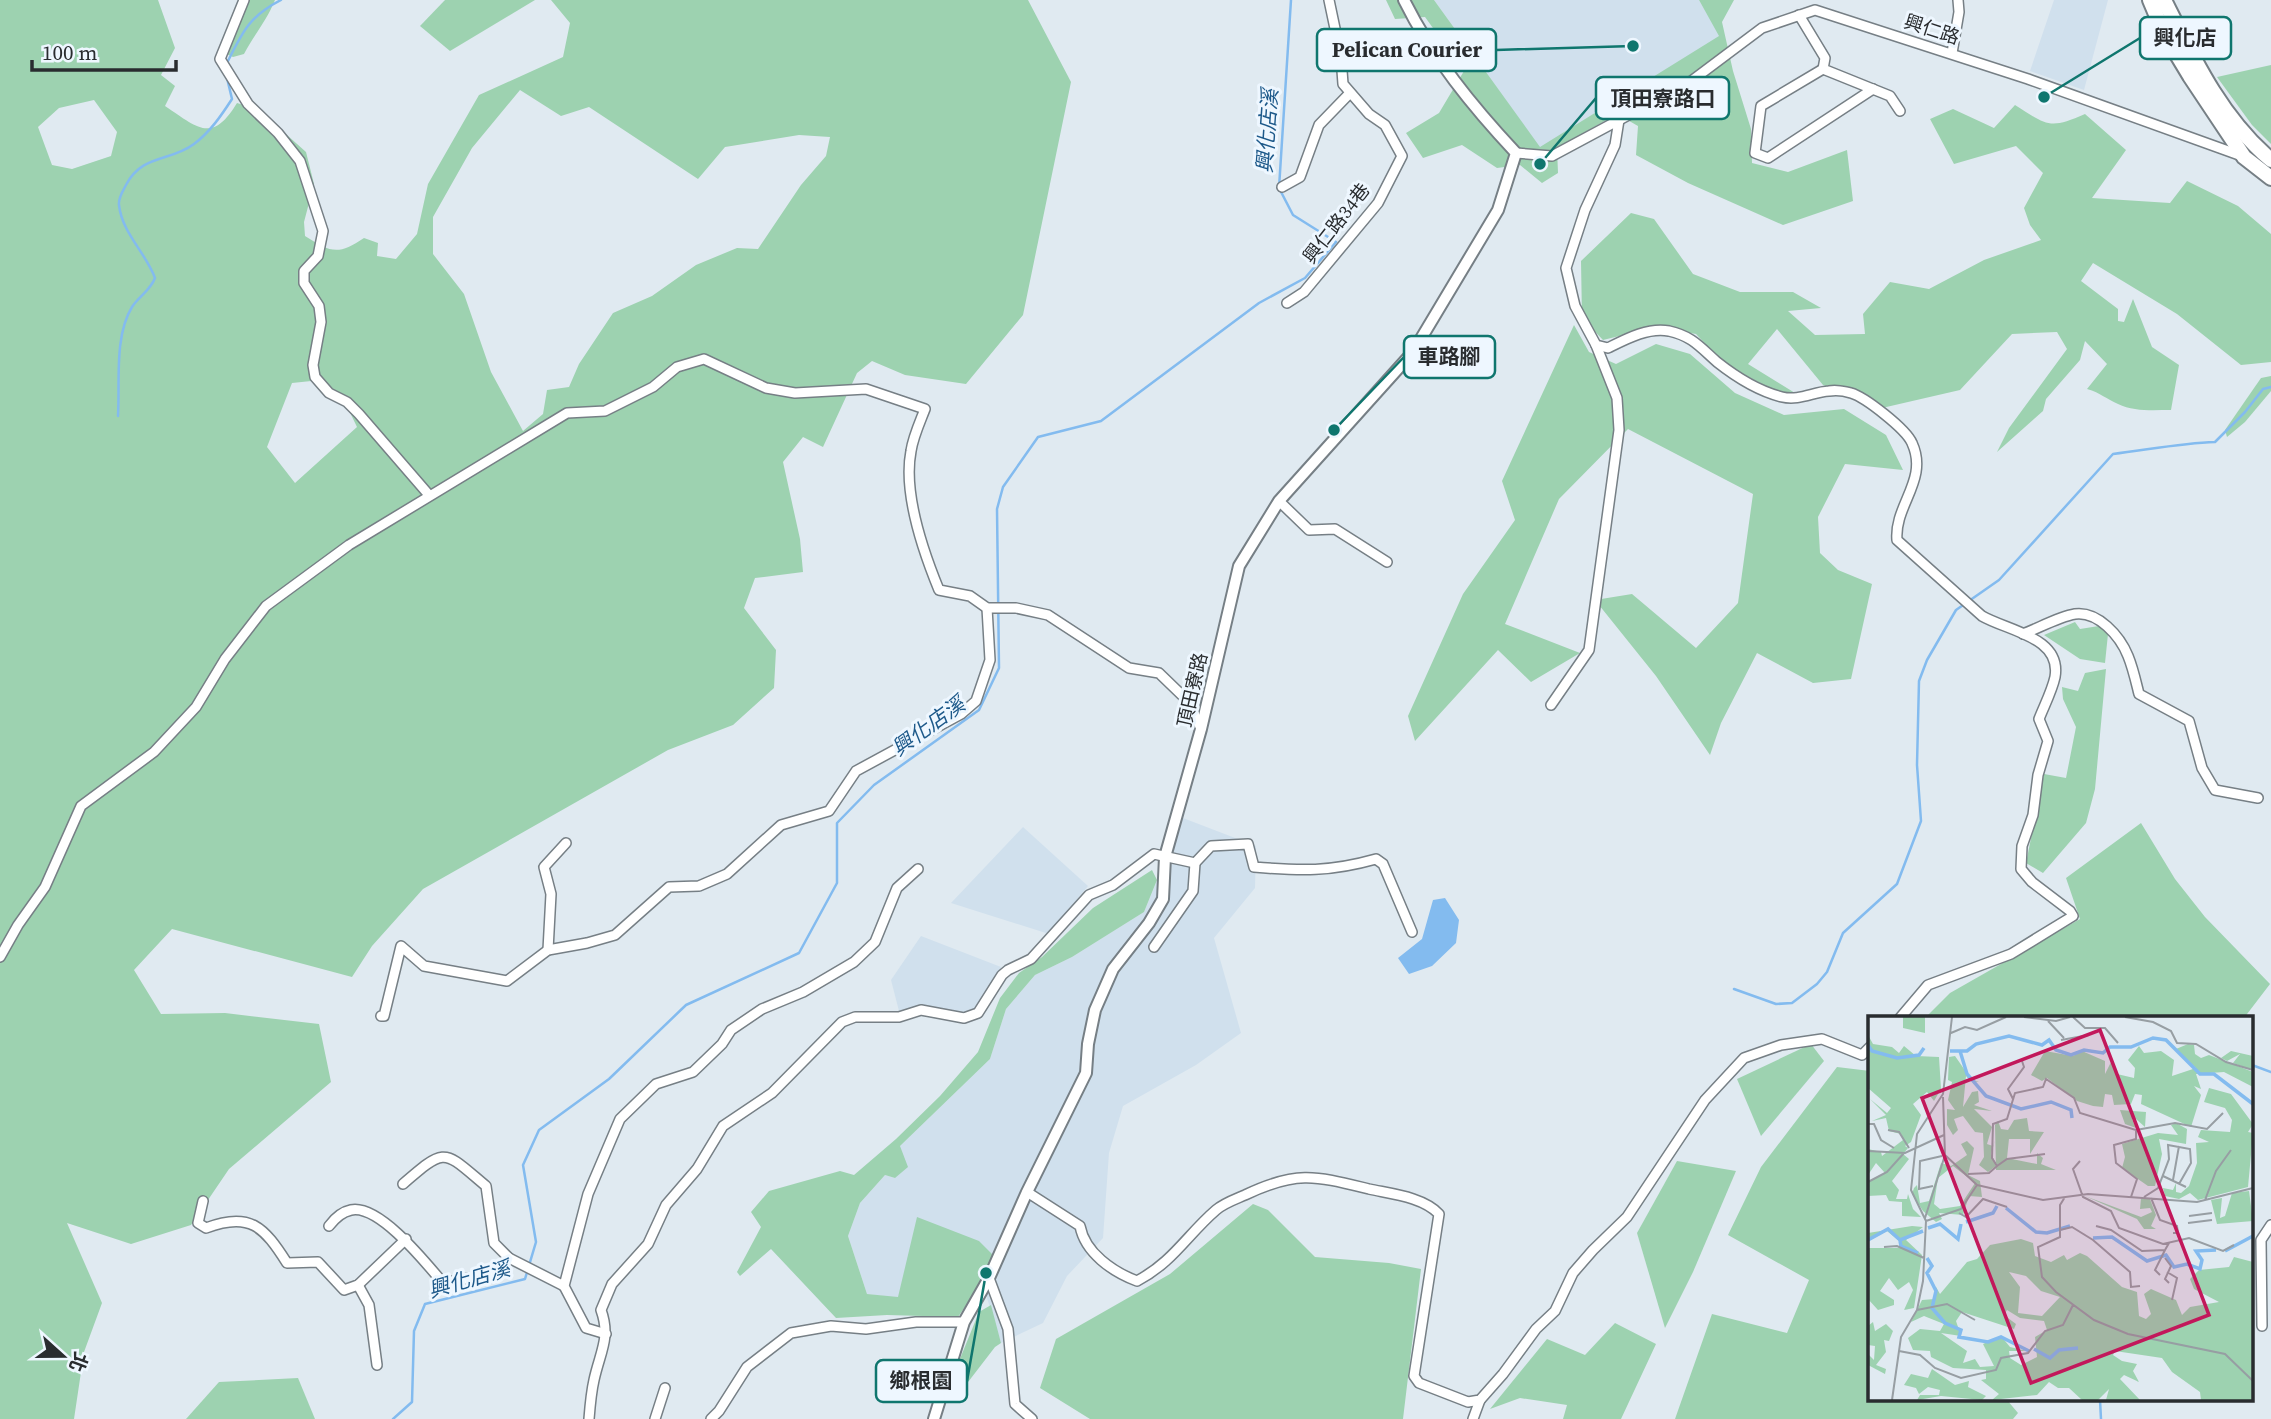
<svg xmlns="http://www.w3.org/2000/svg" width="2271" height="1419" font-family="'Source Serif 4','Noto Sans TC',serif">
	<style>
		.built { fill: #d0e0ed }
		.green { fill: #9dd2b0; fill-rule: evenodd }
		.water { fill: #83bbef }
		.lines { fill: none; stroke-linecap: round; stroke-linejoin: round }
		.stream { stroke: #83bbef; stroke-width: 2.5 }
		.minor-casing { stroke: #767f85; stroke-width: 12 }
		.tertiary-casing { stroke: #767f85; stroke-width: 14 }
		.primary-casing { stroke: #767f85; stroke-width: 18 }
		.minor { stroke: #fff; stroke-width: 9 }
		.tertiary { stroke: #fff; stroke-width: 10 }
		.primary { stroke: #fff; stroke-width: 14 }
		.labels { text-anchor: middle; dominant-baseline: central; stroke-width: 6; stroke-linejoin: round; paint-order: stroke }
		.street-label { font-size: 19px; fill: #292c2f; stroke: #eef7ff }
		.water-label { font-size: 21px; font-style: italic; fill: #1d598a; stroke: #eef7ff }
		.inset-river { fill: none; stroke: #83bbef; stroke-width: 3.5 }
		.inset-road { fill: none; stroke: #979ea3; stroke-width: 2 }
		.view { fill: #c2185b; fill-opacity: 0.15; stroke: #c2185b; stroke-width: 3.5 }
		.inset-edge { fill: none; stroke: #292c2f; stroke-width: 3.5 }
		.leader { fill: none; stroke: #0f766e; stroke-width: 2.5 }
		.callout-dot { fill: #0f766e; stroke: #eef7ff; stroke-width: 2.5 }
		.callout { fill: #eef7ff; stroke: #0f766e; stroke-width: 2.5 }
		.callout-label { font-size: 21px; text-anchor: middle; font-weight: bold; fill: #292c2f }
	</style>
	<rect width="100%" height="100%" fill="#e0eaf1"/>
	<g class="built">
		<polygon points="1434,0 1699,0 1720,36 1540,148"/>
		<polygon points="2054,0 2108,0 2084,90 2030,71"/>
		<polygon points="1183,818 1256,846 1255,888 1214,938 1241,1033 1196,1065 1123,1106 1109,1153 1103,1238 1067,1276 1043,1323 1001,1343 982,1282 898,1298 867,1294 848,1236 860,1203 885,1175 895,1178 900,1146 990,1059 1006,1009 1035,975 1072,957 1144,912"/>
		<polygon points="1023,827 1088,886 1049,934 951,903"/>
		<polygon points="921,936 1001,967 990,991 978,1008 964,1015 916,1008 899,1011 891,980"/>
	</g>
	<g class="green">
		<path d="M0,0H158L175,48L161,75L175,86L165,106C198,128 212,144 237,103L259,110L306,152L314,184L304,222L305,236C330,252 338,256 364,238L378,243L377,256L396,259L417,234L428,184L479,95L563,57L570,23L551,0H1028L1071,82L1023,315L966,384L905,375L872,361L857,373L823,447L803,437L783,462L800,539L803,572L755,578L744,608L776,650L774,688L733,725L668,750L423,889L372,946L352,977L172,929L134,970L161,1014L225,1013L319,1024L331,1082L229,1169L191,1225L131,1244L67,1223L102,1303L84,1352L74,1419H0ZM520,90L561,116L589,107L698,179L725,147L799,135L830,137L826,156L801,185L758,249L737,248L696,265L652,296L613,313L579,364L569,387L547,390L543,414L523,431L491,372L464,294L433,254V217L472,148ZM94,100L117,132L111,156L72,169L52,165L38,127L59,108ZM321,380L342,396L357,427L295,483L267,447L292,383Z"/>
		<path d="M245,0H275C267,20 254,35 244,54L233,57L224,53Z"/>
		<polygon points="445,0 535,0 450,51 420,26"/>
		<polygon points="1386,0 1434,0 1540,147 1719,36 1699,0 1734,0 1722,22 1733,71 1751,129 1752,163 1788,172 1847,150 1853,201 1783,225 1688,183 1636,155 1638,126 1617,114 1557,148 1558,173 1542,183 1520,165 1497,168 1462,145 1423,158 1406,133 1439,113 1464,71 1425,17 1395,19"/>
		<polygon points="2271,65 2271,144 2252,125 2217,77"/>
		<path d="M2015,105C2047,125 2049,130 2085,114L2126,150L2092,198L2170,203L2187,181L2238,206L2271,234V362L2241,365L2177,314L2093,263L2081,281L2118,309V321L2124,322L2133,299L2152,347L2179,365L2171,410C2154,410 2134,412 2118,404C2106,399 2101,393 2087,389L2107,364L2085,341L2080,360L2046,399L2043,411L1997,452L2009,428L2067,349L2057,332L2012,334L1960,390L1882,408L1823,385L1777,329L1748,364L1795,393L1783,395L1724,364L1696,334L1656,327L1603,340L1582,318L1581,261L1631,213L1654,219L1693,274L1740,292H1793L1821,308L1788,311L1815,335L1865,334L1863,314L1890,282L1929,289L1984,260L2041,240L2030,225L2024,208L2043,173L2016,146L1954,164L1930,119L1953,109L1994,128Z"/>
		<polygon points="1574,325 1589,352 1616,364 1656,344 1690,354 1735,393 1784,415 1844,409 1886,435 1903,470 1845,464 1818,517 1820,553 1838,570 1872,584 1851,679 1813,683 1757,653 1721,723 1710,755 1656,676 1595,600 1632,594 1696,648 1738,603 1753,494 1628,429 1559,499 1505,624 1580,653 1531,682 1498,650 1415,741 1408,716 1463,594 1515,520 1502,481"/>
		<polygon points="2271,376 2271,391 2245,422 2227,437 2225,430 2261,378"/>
		<polygon points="2075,622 2080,629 2099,626 2108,634 2105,663 2080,659 2044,635"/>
		<polygon points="2106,669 2095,789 2086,823 2043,873 2026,863 2044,774 2066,778 2076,727 2063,699 2062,687 2078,691 2085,673"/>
		<polygon points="2141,823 2175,879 2205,917 2270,984 2244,1018 1925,1018 1950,993 2080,919 2066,878"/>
		<polygon points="1152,870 1157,880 1144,912 1072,957 1035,975 1006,1009 990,1059 900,1146 908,1167 895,1178 885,1175 860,1203 848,1236 867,1294 898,1297 917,1217 979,1241 993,1255 982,1282 958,1317 887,1315 836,1318 771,1249 740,1276 737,1272 761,1227 751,1212 769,1191 840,1171 854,1175 896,1139 940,1096 978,1052 1000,998 1019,973 1042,957 1093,908"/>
		<polygon points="1811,1044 1824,1061 1761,1136 1737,1079"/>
		<polygon points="1837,1067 1870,1071 1870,1400 2007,1400 2018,1413 2013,1419 1675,1419 1712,1314 1787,1333 1809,1280 1728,1235 1761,1167"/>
		<polygon points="1677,1161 1736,1171 1693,1272 1665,1328 1637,1233"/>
		<polygon points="1253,1204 1268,1210 1315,1257 1389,1263 1421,1269 1403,1419 1090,1419 1040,1388 1056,1339 1170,1274"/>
		<polygon points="991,1305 1001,1343 995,1347 955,1399 953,1376 979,1312"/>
		<polygon points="1615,1323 1656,1344 1621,1419 1563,1419 1567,1405 1520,1398 1490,1409 1547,1339 1585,1355"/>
		<polygon points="298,1378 315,1419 186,1419 219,1382"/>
	</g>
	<polygon class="water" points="1445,898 1459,920 1456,943 1432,966 1409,974 1398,958 1422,939 1433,900"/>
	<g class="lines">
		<g class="stream">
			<path d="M226,65C242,33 248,17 281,0"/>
			<path d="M118,416C120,383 114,336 132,307C139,296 150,291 155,278C146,253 122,233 119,205C118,198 123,191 126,185C142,154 170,162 194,144C210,132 221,116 232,99L227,78"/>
			<path d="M1734,989L1776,1004L1792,1003L1817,984L1827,972L1843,933L1897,884L1921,821L1917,765L1919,681L1927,660L1956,610L1999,580L2113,454C2147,450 2181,443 2215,442L2245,412L2263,389L2271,387"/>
			<polyline points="2252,1065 2271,1072"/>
			<polyline points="2100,1400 2101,1419"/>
			<polyline points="393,1419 412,1402 414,1331 425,1304 525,1279 536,1242 523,1165 539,1130 609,1079 686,1005 799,953 837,883 837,823 874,785 979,710 999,668 997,509 1003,487 1038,437 1101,421 1259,303 1305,278 1336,242 1293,215 1279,188 1291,0"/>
		</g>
		<g class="minor-casing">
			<g id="minor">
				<polyline points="244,0 220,59 248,104 278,133 300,161 323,231 318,256 304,271 304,283 319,306 321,322 313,365 315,377 329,393 347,402 359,414 429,495"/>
				<polyline points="1799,15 1825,58 1823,69 1890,96 1900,111"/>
				<polyline points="1952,53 1959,12 1958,0"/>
				<polyline points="1823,69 1761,106 1755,153 1768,158 1873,89"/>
				<path d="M1619,120L1615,145L1585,210L1566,268L1575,306L1596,345L1608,348C1626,339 1648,327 1669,331C1692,336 1700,347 1717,362C1736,377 1758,391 1782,397C1799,401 1813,392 1829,391C1835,390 1845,391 1851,393C1865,397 1906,429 1912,443C1929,480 1894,505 1897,540L1982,616C2008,631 2062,637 2055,677C2052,691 2044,706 2039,719L2048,741L2038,775L2033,815L2022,846L2021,869L2032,882L2070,911L2073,916L2011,954L1928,985L1900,1018"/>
				<polyline points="1516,153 1552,156 1690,82 1762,28 1815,10 2028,79 2242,156"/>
				<polyline points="1282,187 1300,177 1319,125 1350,93"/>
				<polyline points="1287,303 1304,292 1378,203 1402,156 1385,125 1369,114 1343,84 1341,57 1329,0"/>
				<polyline points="1279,501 1309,530 1335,529 1387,562"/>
				<path d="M2023,634C2039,628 2058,617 2075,614C2098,611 2120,636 2128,656C2133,668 2136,682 2139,694L2189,721L2202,768L2215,790L2258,798"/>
				<polyline points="1551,705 1589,650 1619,430 1617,398 1596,345"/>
				<polyline points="1154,947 1193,891 1195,863"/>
				<polyline points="548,950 551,894 544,867 566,843"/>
				<path d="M0,957L18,925L45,887L81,806L154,752L196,707L225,659L266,606L349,545L567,413L605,411L653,387L677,367L704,359L766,388L795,393L866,389L925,409C920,422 913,437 911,451C903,492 923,551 939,590L970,596L987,608H1016L1048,615L1129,668L1159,673L1189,702L1201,729"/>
				<polyline points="381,1016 384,1016 401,946 424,966 507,981 548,950 587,943 615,935 669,887 699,886 727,874 781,825 829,811 856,771 961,714 976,701 990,660 987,608"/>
				<path d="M403,1184C447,1146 443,1150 486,1186L494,1243L509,1258L564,1286"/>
				<path d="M1027,1192L1080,1226C1085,1253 1113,1272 1137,1281C1173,1262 1187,1235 1216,1210C1224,1203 1236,1199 1245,1195C1297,1170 1316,1176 1369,1189C1392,1194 1423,1197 1439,1214L1414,1376L1419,1383L1468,1402L1480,1400L1503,1374L1536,1329L1555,1311L1573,1273L1593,1250L1627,1217L1705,1100L1744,1058L1781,1045L1822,1039L1862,1055L1870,1047"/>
				<path d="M203,1201L198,1223L206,1228C250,1211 264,1227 287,1263L318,1262L344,1290L358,1285L406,1239"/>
				<path d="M329,1226C335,1218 341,1212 351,1210C379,1204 426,1263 443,1283L497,1273L509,1258"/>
				<polyline points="989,1278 1008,1329 1015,1404 1032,1419"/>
				<polyline points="358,1285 369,1305 377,1365"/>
				<polyline points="2262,1326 2261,1240 2271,1225"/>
				<polyline points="606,1334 586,1328 564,1286 588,1194 620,1119 656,1084 693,1072 722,1044 731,1030 762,1009 803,992 854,962 875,942 897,888 918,869"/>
				<path d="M589,1419C590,1406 591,1393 594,1380C600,1352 611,1338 601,1310L612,1284L648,1244L666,1205L697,1169L723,1126L772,1093L842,1022L855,1017H899L921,1010L964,1018L978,1013L1002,975L1008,970L1031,959L1089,895L1113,885L1154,854L1195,863L1211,846L1248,844L1254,867C1301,871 1330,872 1376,859L1383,864L1412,932"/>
				<polyline points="655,1419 665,1388"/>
				<polyline points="711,1419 719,1411 747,1367 791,1333 831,1326 866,1329 916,1322 964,1322"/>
				<polyline points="1473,1419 1480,1400"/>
			</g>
		</g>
		<g class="tertiary-casing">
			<path id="tertiary" d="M934,1419L964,1322L989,1278L1027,1192L1086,1073L1088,1044L1095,1010L1113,969L1149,923L1163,899L1165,857L1201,729L1239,566L1279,501L1413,352L1498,210L1516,153C1473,107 1432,57 1404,0"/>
		</g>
		<g class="primary-casing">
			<g id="primary">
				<polyline points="2150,0 2164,33 2190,76 2244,157 2271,178"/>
				<path d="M2164,0C2193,58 2221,118 2271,160"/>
			</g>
		</g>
		<use href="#minor" class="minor"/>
		<use href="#tertiary" class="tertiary"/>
		<use href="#primary" class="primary"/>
	</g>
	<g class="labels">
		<g class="street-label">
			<text transform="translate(1932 29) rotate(18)">興仁路</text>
			<text transform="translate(1336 223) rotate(-52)">興仁路34巷</text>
			<text transform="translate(1192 690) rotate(-77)">頂田寮路</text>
		</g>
		<g class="water-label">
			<text transform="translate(1267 131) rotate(-86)">興化店溪</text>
			<text transform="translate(928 726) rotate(-36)">興化店溪</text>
			<text transform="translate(469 1279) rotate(-16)">興化店溪</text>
		</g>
	</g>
	<g transform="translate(1868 1016)">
		<rect width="385" height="385" fill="#e0eaf1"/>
		<path d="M35,1H57V17L35,12ZM0,19L5,28L24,31L31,37L36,30L48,40L71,41L73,73L66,85L59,76L45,88L53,99L43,126L37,130L40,132L35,138L41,143L24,165L31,174L28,183H39L40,178L45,193L53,201L34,200V186L21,185L18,179L0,180V166L17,157L8,147L0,159V133L13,136L14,140L35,124L33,118L21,115L18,102L4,105L18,99L2,83L19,97L23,92L0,72ZM320,28L326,29L327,38L333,42L341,39L385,56V71L356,56L328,58L333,73L326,70L333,79L323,111L273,88L274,79L267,78L263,88L246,89L244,79L237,78L235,91L225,90L209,85L179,62L174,65L163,59L177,35L205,40L214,35L237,45V58L243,46L249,58L266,62L267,52L260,44L271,30L276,37L293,35L306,44L304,60L328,52L308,33ZM363,35L385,40V54L365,47L372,38L359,45L353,42ZM87,40L103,63L111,66L102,65L98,60L95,91L104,76L110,75L111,86L106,89L124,95L106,93L124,111L119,128L125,130L127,124L123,138L129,149L120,156L111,149L116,141L115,117L107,116L95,100L86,103L90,114L85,119L79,109V93L87,94L80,84L84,66L80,64L81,41ZM341,72L363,78L385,108L380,116L385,117L380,171L330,184L322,177L311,183L297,180L295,172L305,174L308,167V176L313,177L321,170L329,147L328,127L341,126L330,121L333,114L362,116L364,104L357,92L336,86ZM252,94L278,96L277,111L268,103H264L268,112L257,108ZM159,102L161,115L176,116L162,138V123H141L139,142L169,148V137L175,142L173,148L188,154H128L127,109L130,105L133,113L140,114L146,104ZM308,107L319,113L318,128L291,123L294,138L287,170H280L254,152L257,141L254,128L290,117L310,119L303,109ZM99,125L106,132L100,159L112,165L114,181L101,180L95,199L71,197L74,203L68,206L55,195L44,178L46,172L49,169L52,187L61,185L73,147L83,150L99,139L93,128ZM85,150L107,167L92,190L72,193L66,188L70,162ZM381,175L385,205L349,208L343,184L354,182L352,202L357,200L364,177ZM217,180L273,201L284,196L282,192L272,193L273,182L282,183L288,199L283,210L288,213H276L269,203ZM44,210L55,211L38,224L54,239L46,292L36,294L45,274L41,266L30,274L21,262L12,275L26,284V289L10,294L0,283V232H31V225L19,215L0,225V217ZM153,223L165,227L167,240L183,246L196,239L199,244L212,237L219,240L254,271L269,276L271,300L278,303L283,298L276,278L283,273L308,284L314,299L322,291L351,286L326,273L322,263L331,254L361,251L366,241L385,246V384H333L332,376L304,356L294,342L247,335L245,339L254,345L269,348L265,355L271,366L256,359L252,363L272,384H238L241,373L230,384H214L201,372H190L181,366L169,379L124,384L131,378L113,364L118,363V354L85,352L63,341L62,335L45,334L40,322L52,313L72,315L76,308L56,300L43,306L54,284L67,283L68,271L72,278L99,246L109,243L122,229ZM141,256L158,260L173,275L192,281L174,300L150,297L152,271ZM139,294L152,302L176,305L179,314L167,321L169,341L153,349L142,342L141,335H159L142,331L133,320L115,328L126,350L112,351L107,343L95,347L99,335L73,317L93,320L88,305L94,296L146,313L148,308L136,299ZM5,306L7,315L18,308L25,315L21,325L16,324L18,336L8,349L18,353L17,358L0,349V338L6,344L7,330L0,329V310ZM64,353L87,369L101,365L100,371L118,380L114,384L73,380L49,384L52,379H71L72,374L60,371L51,378L48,372L36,369L43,358L60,362Z" fill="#9dd2b0" fill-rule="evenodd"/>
		<path class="inset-river" d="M0,29L4,35L29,42L51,39L56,32M82,35H99L108,28L141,20L174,29L181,24L188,34L203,39L216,34L235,37L242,31H263L285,22L298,24L332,58H346L385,88M92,35L99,58L118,80L153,93L183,86L203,94L204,102M138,192L168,216L179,217L202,210M98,206L125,197L129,190M60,212L72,208L90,223L93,208M225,222L244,221L279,245L298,239L306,251L319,248L332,253L334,244L328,235L348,234M0,224L20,213L32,224L55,215M32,225L33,230L50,237M357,235L385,220M59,242L64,250L59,257L68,275L64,292L77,307L93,314L91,321L120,326L133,321L161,335M166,333L182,342L191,334L210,332"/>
		<path class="inset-road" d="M156,1L188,5L202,1M205,1L217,12H237L250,27M257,1L285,6L303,15L309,27L328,28L358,46L385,54M180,5L196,22M83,17L97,11L109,14L138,1M193,24L221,19M75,81L77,139L109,169M145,83L140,73L156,51L154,45M0,108H6L13,124L26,132M20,114L31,116L41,132M268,114L307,107L339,113L355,97M0,135L37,137L76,119M212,145L205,153L215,181L243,195L251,212L295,228L321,222L355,235L366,229M129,150L139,143L177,138M100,158L121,157L129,150L124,142L125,108L139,103L147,77L175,71L178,63L206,82L212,97L268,114V123L246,129L248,147L269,163L263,181M295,160L318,171M305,164L311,130M0,166L19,156L36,137M109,169L175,184L220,178L329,186L385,172M65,170L51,173L52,145L74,140M197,181L192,189V221L170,231L174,261L188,276L226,304L260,318L357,338L385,365M276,181L290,172L301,143L300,129L322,133L323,147L311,168M283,182L292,204L309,210L310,217H305M337,184L348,155L363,134M91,197L98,201L115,183L139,191M321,200L344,197M57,202L77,139M58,205L93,193L109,169M320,207L344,204M228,210L243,214L274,235L297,234L301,227M192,214L204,211L225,224L262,256L263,271L272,270M16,231L29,230L56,242M297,242L303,250L297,263L301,267M299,256L309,262L304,284M292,259L287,254L297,234M49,294L79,288L107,304M31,335L52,339L67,352L93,362L128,354L133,342L160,337L177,315L195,309L205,289M24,384L33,321L49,294L55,265L58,205L43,174L49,118L75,78L84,1"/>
		<path class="view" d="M232,14L341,299L163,367L54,82Z"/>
		<rect width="385" height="385" class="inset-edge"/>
	</g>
	<path class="leader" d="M2044 97L2140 38M1633 46L1496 50M1540 164L1596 98M1334 430L1404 357M986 1273L967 1381"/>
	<g class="callout-dot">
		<circle cx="2044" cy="97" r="7"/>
		<circle cx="1633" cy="46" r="7"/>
		<circle cx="1540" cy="164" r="7"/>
		<circle cx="1334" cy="430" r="7"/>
		<circle cx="986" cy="1273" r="7"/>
	</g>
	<g class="callout">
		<rect x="2140" y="17" width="91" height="42" rx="7"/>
		<rect x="1317" y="29" width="179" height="42" rx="7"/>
		<rect x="1596" y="77" width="133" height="42" rx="7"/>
		<rect x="1404" y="336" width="91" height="42" rx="7"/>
		<rect x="876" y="1360" width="91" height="42" rx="7"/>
	</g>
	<g class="callout-label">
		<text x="2185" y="45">興化店</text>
		<text x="1407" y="57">Pelican Courier</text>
		<text x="1663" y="106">頂田寮路口</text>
		<text x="1449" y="364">車路腳</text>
		<text x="921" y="1388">鄉根園</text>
	</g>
	<g transform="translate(63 1356) rotate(111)" stroke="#eef7ff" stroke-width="5" paint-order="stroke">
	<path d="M0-5L12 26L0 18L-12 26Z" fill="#292c2f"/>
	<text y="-10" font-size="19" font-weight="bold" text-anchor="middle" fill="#292c2f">北</text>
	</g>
	<path d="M32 60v10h144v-10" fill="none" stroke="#292c2f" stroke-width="3.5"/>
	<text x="42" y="60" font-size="21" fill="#292c2f" stroke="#eef7ff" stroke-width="5" paint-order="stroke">100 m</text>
</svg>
